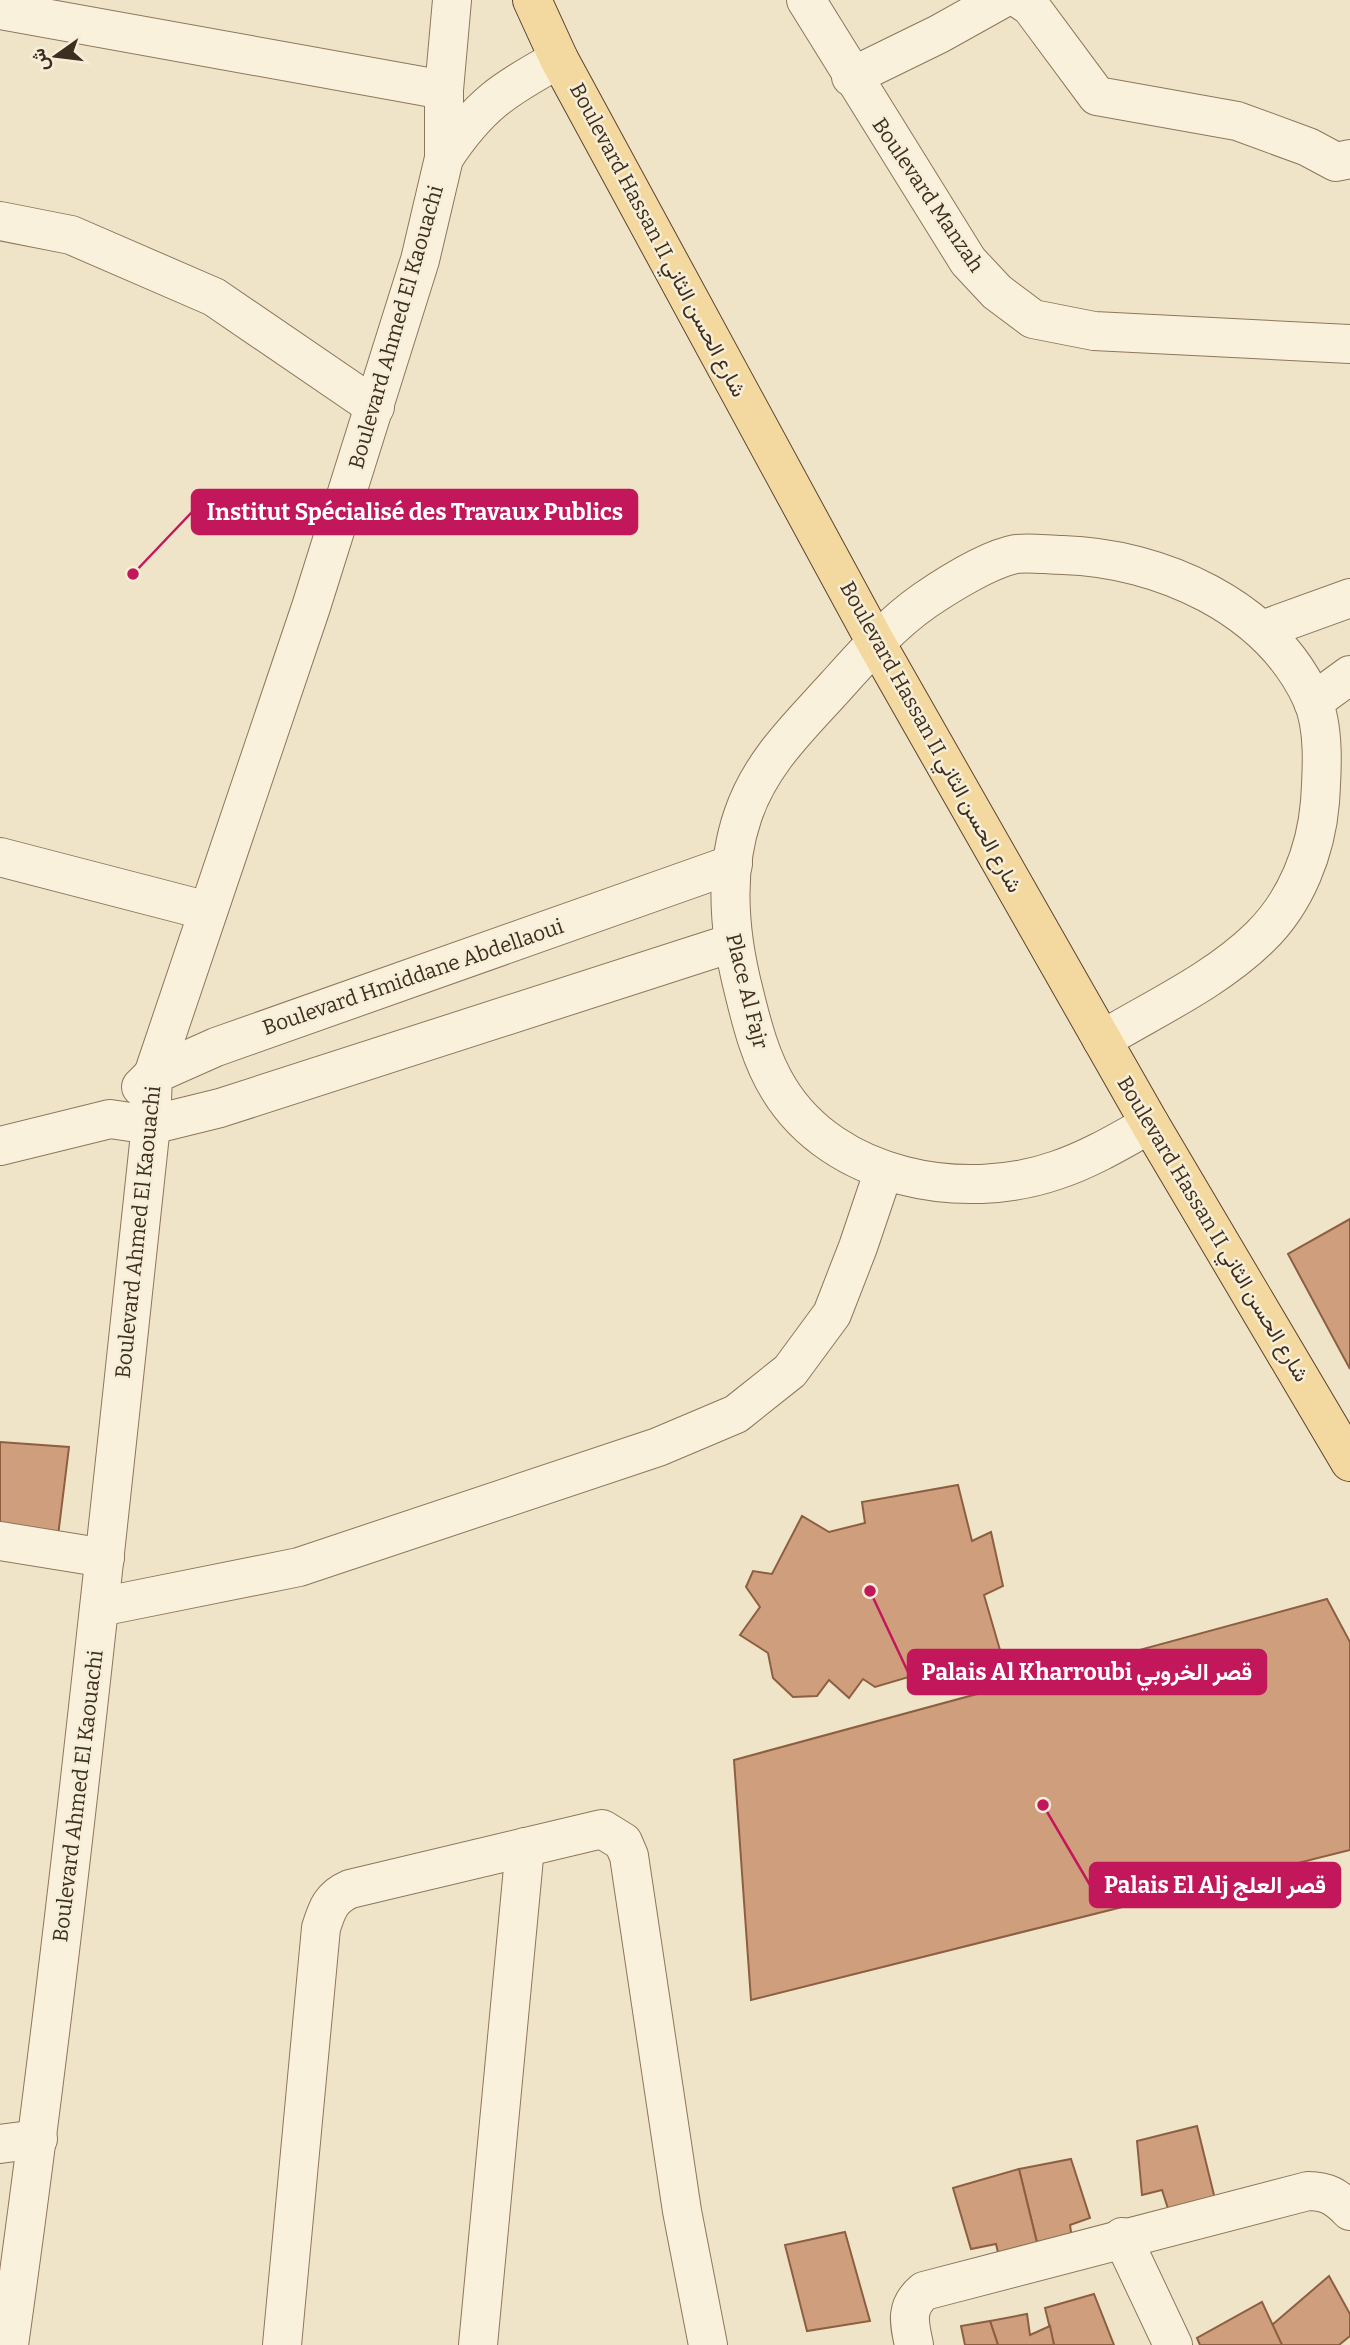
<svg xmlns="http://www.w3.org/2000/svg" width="1350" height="2345" font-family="Bitter,Vazirmatn,serif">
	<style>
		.building { fill: #cf9f7d; stroke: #8d5f41; stroke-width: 2 }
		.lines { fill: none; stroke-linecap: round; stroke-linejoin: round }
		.minor-casing { stroke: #8d765c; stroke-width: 40 }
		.major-casing { stroke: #5b4430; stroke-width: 40 }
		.minor { stroke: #faf1dc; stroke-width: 38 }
		.major { stroke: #f3d9a0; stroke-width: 38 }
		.labels { text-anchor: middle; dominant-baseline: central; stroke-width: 5; stroke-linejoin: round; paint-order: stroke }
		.street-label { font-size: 21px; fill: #3d2e20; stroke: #f7eed8 }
		.leader { fill: none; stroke: #c2185b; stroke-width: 2.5 }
		.callout-dot { fill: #c2185b; stroke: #f7eed8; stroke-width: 2.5 }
		.callout { fill: #c2185b; stroke: #c2185b; stroke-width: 2.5 }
		.callout-label { font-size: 23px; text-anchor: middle; font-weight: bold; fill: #fff }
	</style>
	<rect width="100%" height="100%" fill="#f0e4c8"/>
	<g class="building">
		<polygon points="1350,1219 1350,1369 1288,1254"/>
		<polygon points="0,1442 69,1447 58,1536 0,1528"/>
		<polygon points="958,1485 972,1541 991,1532 1003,1586 984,1595 1000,1650 875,1687 863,1679 849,1698 829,1680 817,1696 793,1697 773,1678 768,1653 740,1635 760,1607 746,1587 753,1571 772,1574 802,1516 829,1532 865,1523 862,1502"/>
		<polygon points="1327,1599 1350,1642 1350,1850 751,2000 734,1760"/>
		<polygon points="1197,2126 1216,2203 1171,2218 1162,2190 1142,2195 1137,2141"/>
		<polygon points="1071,2159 1090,2218 1070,2225 1072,2239 1039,2251 1019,2169"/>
		<polygon points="1019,2169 1039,2251 1000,2261 996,2244 971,2249 953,2188"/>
		<polygon points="845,2232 870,2321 807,2331 785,2245"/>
		<polygon points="1329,2276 1350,2314 1350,2336 1339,2345 1282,2345 1272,2325"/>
		<polygon points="1094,2294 1114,2345 1054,2345 1045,2308"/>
		<polygon points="1262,2302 1282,2345 1200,2345 1197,2338"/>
		<polygon points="1027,2314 1030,2335 1050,2326 1054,2345 998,2345 990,2321"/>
		<polygon points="990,2321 998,2345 965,2345 961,2326"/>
	</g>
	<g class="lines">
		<g class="minor-casing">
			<g id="minor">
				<polyline points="806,0 968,261 997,292 1033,319 1094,331 1350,344"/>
				<polyline points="1021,0 1031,7 1097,96 1237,121 1308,147 1336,162 1350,159"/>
				<polyline points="0,10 444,90"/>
				<polyline points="851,77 939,34 1000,0"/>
				<path d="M444,158C479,105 504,89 559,59"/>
				<polyline points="0,221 71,235 214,297 375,407"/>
				<polyline points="1262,630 1350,598"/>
				<polyline points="1313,702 1350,675"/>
				<polyline points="0,857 208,911"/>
				<path d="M1102,1040C1155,1008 1215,981 1260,937C1296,902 1316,851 1320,802C1322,771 1325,728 1312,699C1270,607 1161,558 1063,555C1048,555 1031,552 1016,554C989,559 946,586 924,601C890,625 863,656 836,686C799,727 761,762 743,815C723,873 729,934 744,992C752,1025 761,1060 779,1089C834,1179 963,1203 1057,1170C1090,1159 1120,1141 1150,1124"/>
				<polyline points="141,1087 153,1075 216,1047 733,864"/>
				<polyline points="0,1146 110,1119 151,1125 220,1108 732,943"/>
				<polyline points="0,1541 105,1558"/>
				<polyline points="100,1607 299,1567 658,1447 736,1414 790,1371 832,1314 858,1247 884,1170"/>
				<polyline points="0,2144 38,2139"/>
				<polyline points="1122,2237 1173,2345"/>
				<path d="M9,2345C66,1940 107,1532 151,1125L153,1075L311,607L420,260L444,158V90L452,0"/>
				<path d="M282,2345L321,1928C327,1909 331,1897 350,1889L602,1829L623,1842L629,1856L682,2211L708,2345"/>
				<polyline points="478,2345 525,1847"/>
				<path d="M914,2345C909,2322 905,2307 924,2291L1308,2191C1327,2191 1337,2197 1350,2211"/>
			</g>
		</g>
		<g class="major-casing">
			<polyline id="major" points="532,0 559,59 875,641 1150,1124 1350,1462"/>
		</g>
		<use href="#minor" class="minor"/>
		<use href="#major" class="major"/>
	</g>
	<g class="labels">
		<g class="street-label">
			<text transform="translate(928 195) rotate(56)">Boulevard Manzah</text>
			<text transform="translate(658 240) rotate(62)">Boulevard Hassan II شارع الحسن الثاني</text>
			<text transform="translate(396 327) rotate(-74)">Boulevard Ahmed El Kaouachi</text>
			<text transform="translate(931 737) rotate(61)">Boulevard Hassan II شارع الحسن الثاني</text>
			<text transform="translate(413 977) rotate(-19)">Boulevard Hmiddane Abdellaoui</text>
			<text transform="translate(747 991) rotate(76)">Place Al Fajr</text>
			<text transform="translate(1213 1229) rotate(59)">Boulevard Hassan II شارع الحسن الثاني</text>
			<text transform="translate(138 1232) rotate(-84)">Boulevard Ahmed El Kaouachi</text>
			<text transform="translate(78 1796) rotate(-83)">Boulevard Ahmed El Kaouachi</text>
		</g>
	</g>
	<path class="leader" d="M133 574L192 512M870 1591L908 1672M1043 1805L1090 1885"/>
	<g class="callout-dot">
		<circle cx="133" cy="574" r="7"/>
		<circle cx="870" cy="1591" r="7"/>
		<circle cx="1043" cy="1805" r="7"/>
	</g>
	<g class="callout">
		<rect x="192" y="490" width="445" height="44" rx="7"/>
		<rect x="908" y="1650" width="358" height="44" rx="7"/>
		<rect x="1090" y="1863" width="250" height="44" rx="7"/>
	</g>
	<g class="callout-label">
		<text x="415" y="520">Institut Spécialisé des Travaux Publics</text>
		<text x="1087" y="1680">Palais Al Kharroubi قصر الخروبي</text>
		<text x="1215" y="1893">Palais El Alj قصر العلج</text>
	</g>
	<g transform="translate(56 56) rotate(256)" stroke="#f7eed8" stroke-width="5" paint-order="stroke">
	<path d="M0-5L12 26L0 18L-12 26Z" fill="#3d2e20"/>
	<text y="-10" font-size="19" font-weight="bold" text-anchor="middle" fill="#3d2e20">ش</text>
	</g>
</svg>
